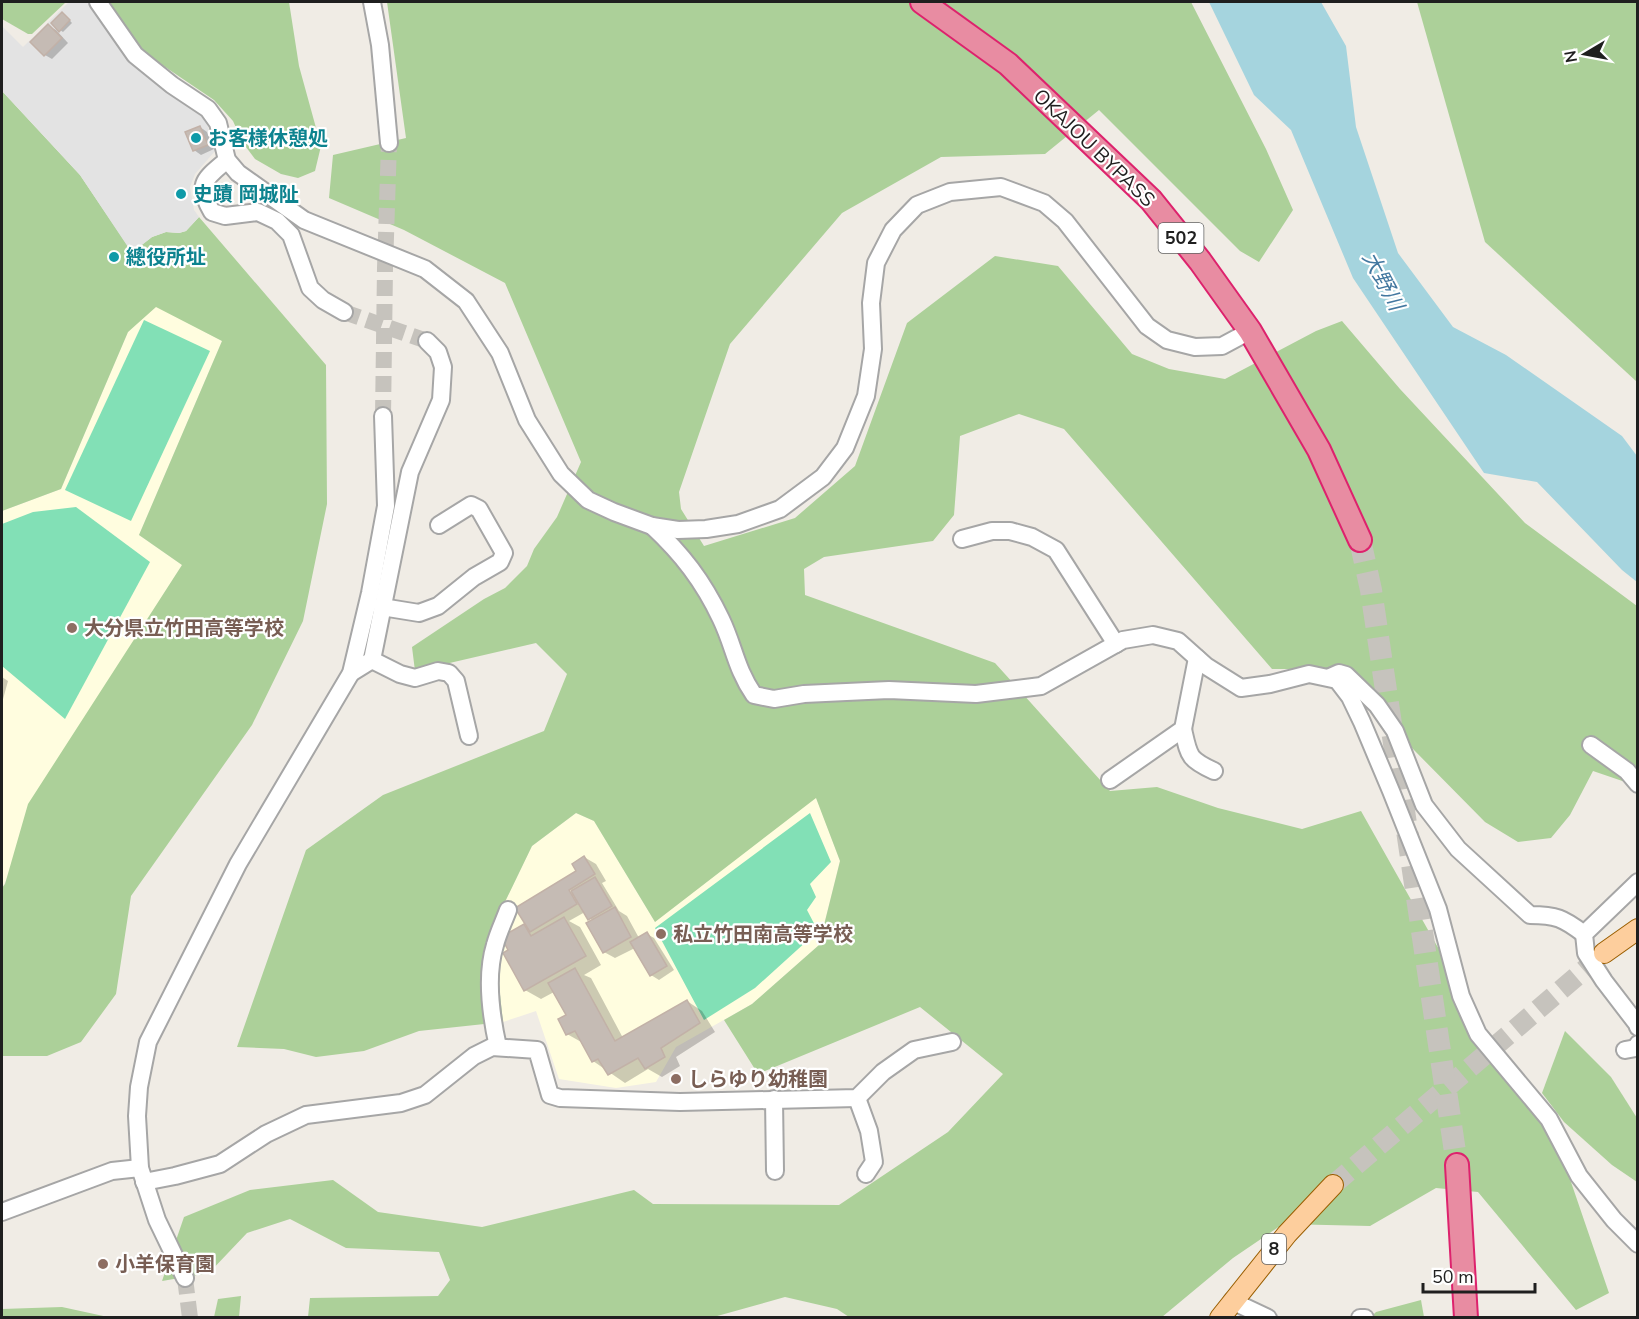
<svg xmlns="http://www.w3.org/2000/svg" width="1639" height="1319" font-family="'Nunito Sans','Noto Sans JP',sans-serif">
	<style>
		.education { fill: #fffddf }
		.forest { fill: #acd099 }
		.pitch { fill: #82e0b6 }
		.parking { fill: #e3e3e3 }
		.water { fill: #a5d4de }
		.shadow { fill: #0003; fill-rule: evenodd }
		.building { fill: #c5bbb4; stroke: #c2b1a7; stroke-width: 1.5 }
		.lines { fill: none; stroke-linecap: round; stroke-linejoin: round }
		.minor-tunnel { stroke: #c6c3bd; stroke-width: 16; stroke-dasharray: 16 8; stroke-linecap: butt }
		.major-tunnel { stroke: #c6c3bd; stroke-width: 20; stroke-dasharray: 20 10; stroke-linecap: butt }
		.highway-tunnel { stroke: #c6c3bd; stroke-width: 22; stroke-dasharray: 22 11; stroke-linecap: butt }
		.minor-casing { stroke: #a6a6a6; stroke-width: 20 }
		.major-casing { stroke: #9a5e00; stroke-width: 22 }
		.highway-casing { stroke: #dd226d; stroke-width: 26 }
		.minor { stroke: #fff; stroke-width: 16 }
		.major { stroke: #fdce9d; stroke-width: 20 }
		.highway { stroke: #e88ca2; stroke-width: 22 }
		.culture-dot { fill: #0f9aa8; stroke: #fff; stroke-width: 2 }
		.education-dot { fill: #8d6e63; stroke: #fff; stroke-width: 2 }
		.labels { text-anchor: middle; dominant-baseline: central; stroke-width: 4.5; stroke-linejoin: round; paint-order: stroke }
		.shield { fill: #fff; stroke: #626262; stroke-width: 1.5 }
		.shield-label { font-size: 18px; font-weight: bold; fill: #1f1f1f }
		.culture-label { font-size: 20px; font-weight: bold; fill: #0d838f; stroke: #fff; text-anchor: start }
		.street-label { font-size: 20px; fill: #1f1f1f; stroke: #fff }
		.education-label { font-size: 20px; font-weight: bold; fill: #785e54; stroke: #fff; text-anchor: start }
		.water-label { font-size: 21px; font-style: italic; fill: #4378a0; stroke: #fff }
	</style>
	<rect width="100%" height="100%" fill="#f0ece5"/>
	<g class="education">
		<polygon points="156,306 222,341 139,535 182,565 102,691 2,888 2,511 61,489 128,332"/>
		<polygon points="816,797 840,861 819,945 752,1004 676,1047 656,1082 616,1088 559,1079 536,1011 503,1022 496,958 503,906 532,846 576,813 594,821 655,922"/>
	</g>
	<g class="forest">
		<polygon points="2,2 66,2 32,34 28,34 2,19"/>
		<polygon points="108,2 289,2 299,66 321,146 315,171 298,178 281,174 255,159 243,143 233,121 214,100 143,52"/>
		<polygon points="387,2 1191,2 1266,149 1293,210 1259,262 1240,251 1099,110 1045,154 941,157 842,213 730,344 679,492 681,509 704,546 795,518 855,466 907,323 995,256 1058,266 1132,354 1169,369 1225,379 1316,331 1342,321 1400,389 1525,523 1637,606 1637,786 1593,771 1570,815 1551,838 1518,842 1485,822 1412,748 1350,669 1272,669 1064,429 1019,414 960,436 954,515 933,541 824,557 804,569 805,595 995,663 1110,791 1157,787 1218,808 1302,829 1361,811 1472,1008 1512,1086 1559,1147 1609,1293 1576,1310 1478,1192 1436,1188 1370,1226 1283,1224 1233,1258 1162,1317 849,1317 837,1309 785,1297 710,1318 308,1317 310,1298 438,1296 450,1280 439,1252 346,1248 290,1219 247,1233 209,1273 162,1281 184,1217 250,1190 333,1180 378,1212 482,1227 634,1190 653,1204 839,1205 948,1132 1003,1074 920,1007 758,1074 724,1020 752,1004 819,945 840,861 816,798 655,922 594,821 576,813 532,846 503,906 496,958 503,1022 419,1031 364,1051 316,1057 284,1049 237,1047 306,850 383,795 544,731 567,674 536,643 415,671 412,647 484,599 505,588 527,566 534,549 557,517 581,462 505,283 404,230 329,198 333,155 406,138"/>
		<polygon points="1417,2 1637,2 1637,382 1485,242"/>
		<polygon points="2,91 80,175 132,252 152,237 166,232 179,233 186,231 199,217 326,365 327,504 303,621 252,725 131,896 116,994 81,1042 47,1056 2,1056 2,888 5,884 28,804 182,565 139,535 222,341 156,307 128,332 61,489 2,511"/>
		<polygon points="1565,1031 1611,1077 1637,1118 1637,1182 1612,1165 1564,1122 1542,1093"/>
		<polygon points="241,1296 239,1317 214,1317 218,1299"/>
		<polygon points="1421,1300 1424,1317 1370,1318 1376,1312"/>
		<polygon points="62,1307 108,1317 2,1317 2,1309"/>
	</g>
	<g class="pitch">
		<polygon points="144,320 210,351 131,521 65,490"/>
		<polygon points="76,507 150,562 65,719 2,666 2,524 33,512"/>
		<polygon points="810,813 831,862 810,884 816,897 807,910 818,931 755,988 704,1020 655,928"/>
	</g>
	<polygon class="parking" points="69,2 89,2 131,63 206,120 215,151 195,174 190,187 194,210 199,217 186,231 179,233 166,232 152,237 132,253 80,175 2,91 2,26 23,47"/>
	<polygon class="water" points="1209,2 1321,2 1346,46 1356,127 1398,253 1453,327 1506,355 1622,436 1637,456 1637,582 1622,570 1537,482 1484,473 1353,278 1291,130 1254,95"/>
	<g class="shadow">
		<polygon points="65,15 72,23 63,32 60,30"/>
		<polygon points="48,26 56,30 68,43 52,59 45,55"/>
		<polygon points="200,127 207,132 214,149 201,155 194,150"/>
		<polygon points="2,677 8,681 2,703"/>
		<path d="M584,857L596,864L606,881L602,883L619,911L627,916L639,938L647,934L654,938L674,970L659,980L651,975L635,948L615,958L604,952L588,923L593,921L585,912L569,921L580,927L601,965L584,975L591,978L623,1038L687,1001L702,1011L715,1032L676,1057L680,1066L662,1077L648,1069L625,1083L593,1061L583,1043L567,1034L560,1020L568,1016L554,992L541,999L525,990L505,954L510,951L503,938L524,926L530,929L517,908L578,872L574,864ZM563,885L573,891V894L562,888Z"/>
	</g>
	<g class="building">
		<polygon points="62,12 70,20 59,32 51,23"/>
		<polygon points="48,24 62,38 44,56 30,42"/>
		<polygon points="200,126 208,145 193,151 185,132"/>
		<polygon points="584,856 595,874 569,890 577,904 530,932 515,908 576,871 572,864"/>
		<polygon points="595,877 612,906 588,920 571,891"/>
		<polygon points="615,907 631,937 603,953 586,923"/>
		<polygon points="564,917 586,956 524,991 503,953 508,950 501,937 524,924 531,936"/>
		<polygon points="647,932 667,966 650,976 630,942"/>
		<polygon points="575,968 615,1041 687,1000 700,1023 661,1048 665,1057 645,1069 638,1058 608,1075 598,1059 592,1062 575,1031 566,1035 558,1019 566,1015 548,983"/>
	</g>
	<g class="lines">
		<g class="minor-tunnel">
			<polyline points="344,312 427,341"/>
			<polyline points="383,416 385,268 389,143"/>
			<polyline points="185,1278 190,1318"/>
		</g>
		<polyline class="major-tunnel" points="1333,1185 1604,953"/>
		<polyline class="highway-tunnel" points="1360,540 1371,590 1457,1165"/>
		<g class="minor-casing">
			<g id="minor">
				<polyline points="98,2 135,55 172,85 208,109 218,123 227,160 238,173 304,220 425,269 466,301 500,353 527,420 561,474 588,500 614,512 652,526 678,530 706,529 738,524 780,509 823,477 845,448 866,396 873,349 871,303 876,263 893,230 917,205 950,192 1001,187 1044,203 1065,221 1147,326 1167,340 1195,347 1222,346 1250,331"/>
				<polyline points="372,2 380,45 389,143"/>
				<path d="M227,160C205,179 195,183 212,212L225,216L258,212L277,221L291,235L310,288L323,300L344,312"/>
				<path d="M652,526C682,554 703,581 721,619C734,646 736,669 754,695L774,699L804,694L889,690L976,694L1041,686L1123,640L1153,635L1178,641L1206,666L1241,688L1270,684L1309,674L1337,680L1350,697L1362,722L1391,791L1438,909L1461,996L1478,1034L1549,1119L1579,1176L1614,1220L1638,1244"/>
				<polyline points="962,539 992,531 1010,531 1032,537 1056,550 1116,644"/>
				<polyline points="382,607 419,613 438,606 474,577 500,562 504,553 479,509 471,505 439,525"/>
				<polyline points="372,660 400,674 415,678 438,671 449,673 456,681 469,736"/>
				<polyline points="351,673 372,660 410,472 441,400 443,367 438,352 427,341"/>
				<path d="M1330,677L1339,673L1346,675L1377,705L1395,731L1424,805L1458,849L1530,915C1556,915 1563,918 1584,934"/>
				<path d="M1183,729C1189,756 1188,759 1214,771"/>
				<polyline points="1591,745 1627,771 1638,784"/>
				<polyline points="1110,780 1183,729 1197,658"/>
				<polyline points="1638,882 1584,934 1586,953 1604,981 1637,1024 1638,1027"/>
				<path d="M498,1047C491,1016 485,977 495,945C498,933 504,921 508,910"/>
				<polyline points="1625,1050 1636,1048 1638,1044"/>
				<polyline points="857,1098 869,1131 874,1162 866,1174"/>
				<polyline points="774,1099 775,1171"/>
				<polyline points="144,1182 175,1176 220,1164 266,1134 306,1115 401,1103 425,1095 474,1056 492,1047 537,1050 550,1095 560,1098 680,1102 857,1098 883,1072 914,1050 952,1042"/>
				<polyline points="2,1212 112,1171 140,1168"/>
				<polyline points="185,1278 157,1220 140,1168 137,1116 139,1087 148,1042 238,864 351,673 370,593 386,506 383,416"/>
				<polyline points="1232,1301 1268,1318"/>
				<polyline points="1360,1318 1365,1318"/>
			</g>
		</g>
		<g class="major-casing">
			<g id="major">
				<polyline points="1604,953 1638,929"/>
				<polyline points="1220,1318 1287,1234 1333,1185"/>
			</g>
		</g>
		<g class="highway-casing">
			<g id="highway">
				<polyline points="922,2 1008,64 1151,200 1200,261 1250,331 1319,450 1360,540"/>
				<polyline points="1457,1165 1466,1318"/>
			</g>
		</g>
		<use href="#minor" class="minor"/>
		<use href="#major" class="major"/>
		<use href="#highway" class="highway"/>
	</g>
	<g class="culture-dot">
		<circle cx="196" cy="138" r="6"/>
		<circle cx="181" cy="194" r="6"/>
		<circle cx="114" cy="257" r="6"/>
	</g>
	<g class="education-dot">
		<circle cx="72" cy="628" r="6"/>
		<circle cx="661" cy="934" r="6"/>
		<circle cx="676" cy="1079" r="6"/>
		<circle cx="103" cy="1264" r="6"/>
	</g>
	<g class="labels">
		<g class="shield">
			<rect x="1158.5" y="223" width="45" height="30" rx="4.5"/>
			<rect x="1262" y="1234" width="24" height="30" rx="4.5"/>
		</g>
		<g class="shield-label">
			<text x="1181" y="238">502</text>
			<text x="1274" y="1249">8</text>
		</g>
		<g class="culture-label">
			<text x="208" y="138">お客様休憩処</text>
			<text x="193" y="194">史蹟 岡城阯</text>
			<text x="126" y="257">總役所址</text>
		</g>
		<g class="street-label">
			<text transform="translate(1094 148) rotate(44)">OKAJOU BYPASS</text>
		</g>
		<g class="education-label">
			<text x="84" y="628">大分県立竹田高等学校</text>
			<text x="673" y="934">私立竹田南高等学校</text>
			<text x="688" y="1079">しらゆり幼稚園</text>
			<text x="115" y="1264">小羊保育園</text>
		</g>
		<g class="water-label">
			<text transform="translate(1383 281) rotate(62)">大野川</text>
		</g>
	</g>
	<rect width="1639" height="1319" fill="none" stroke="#1f1f1f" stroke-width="6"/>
	<g transform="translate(1585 54) rotate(260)" stroke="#ffffff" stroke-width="4.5" paint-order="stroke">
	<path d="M0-4.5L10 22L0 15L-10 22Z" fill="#1f1f1f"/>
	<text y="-9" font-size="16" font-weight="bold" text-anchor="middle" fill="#1f1f1f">N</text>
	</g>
	<path d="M1423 1283v9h112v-9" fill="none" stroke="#1f1f1f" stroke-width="3"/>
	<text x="1432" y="1283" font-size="18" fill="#1f1f1f" stroke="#ffffff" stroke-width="4.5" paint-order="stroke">50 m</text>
</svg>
